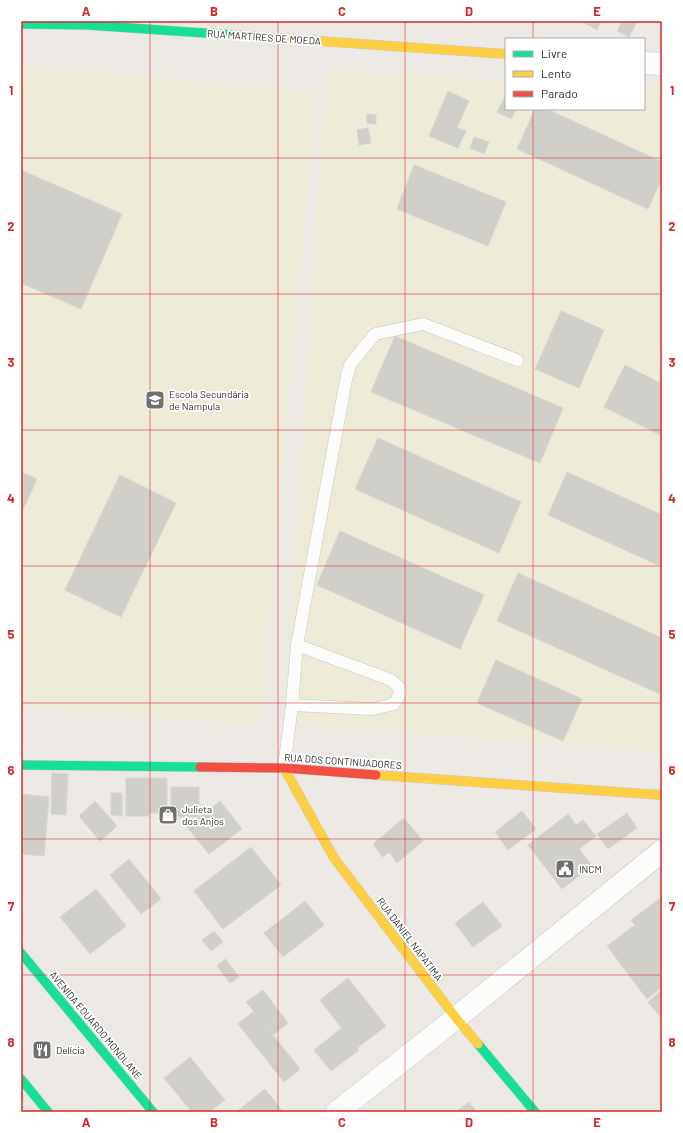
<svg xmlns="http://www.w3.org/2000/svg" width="683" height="1133" font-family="Barlow,sans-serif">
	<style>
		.education { fill: #eeead8 }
		.building { fill: #d1cfca; stroke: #d7d5d0 }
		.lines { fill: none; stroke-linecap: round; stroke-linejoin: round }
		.lane-casing { stroke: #c9c8c8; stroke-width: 13 }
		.street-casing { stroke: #c9c8c8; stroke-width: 23 }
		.fast-casing { stroke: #c9c8c8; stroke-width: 10 }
		.slow-casing { stroke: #c9c8c8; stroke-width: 10 }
		.jam-casing { stroke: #c9c8c8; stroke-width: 10 }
		.lane { stroke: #fcfcfb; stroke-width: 12 }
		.street { stroke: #fcfcfb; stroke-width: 22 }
		.fast { stroke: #16e098; stroke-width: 9 }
		.slow { stroke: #ffcf43; stroke-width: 9 }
		.jam { stroke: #f24e42; stroke-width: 9 }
		.grid { fill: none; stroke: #d62828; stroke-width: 1; stroke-opacity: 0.55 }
		.labels { text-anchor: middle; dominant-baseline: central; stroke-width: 3.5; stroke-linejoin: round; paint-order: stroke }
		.street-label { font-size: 10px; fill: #2d2d2d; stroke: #fff }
		.poi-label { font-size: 10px; fill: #2d2d2d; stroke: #fff; text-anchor: start }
		.neatline { fill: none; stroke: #d62828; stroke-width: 1.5 }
		.grid-label { font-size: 13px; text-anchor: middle; font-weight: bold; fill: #d62828 }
	</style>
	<rect width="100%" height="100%" fill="#ece9e4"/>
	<g class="education">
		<polygon points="21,65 316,92 259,725 21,708"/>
		<polygon points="326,71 506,80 506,109 644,109 644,87 662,88 662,752 285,724"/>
	</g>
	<g class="building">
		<polygon points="581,21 601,21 597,30"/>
		<polygon points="622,21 637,21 629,37 617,31"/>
		<polygon points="448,91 469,101 457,128 466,131 458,148 429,136"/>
		<polygon points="506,95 506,109 516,109 511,119 497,112"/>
		<polygon points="535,109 547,109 662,162 662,178 648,209 517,149"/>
		<polygon points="367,114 376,115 376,124 367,123"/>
		<polygon points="368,128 371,143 359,145 357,130"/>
		<polygon points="474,137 489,142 484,154 470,148"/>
		<polygon points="414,165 506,202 488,246 397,209"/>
		<polygon points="21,170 122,214 81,309 21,283"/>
		<polygon points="561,311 604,330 579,388 535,369"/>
		<polygon points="395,336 563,408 540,463 371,392"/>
		<polygon points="625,365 662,384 662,436 604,407"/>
		<polygon points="378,438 521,502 499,553 355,489"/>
		<polygon points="21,472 37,479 21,514"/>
		<polygon points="567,472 662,515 662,567 548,515"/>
		<polygon points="120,475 176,503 121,617 65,590"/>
		<polygon points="340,531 484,595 460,649 317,585"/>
		<polygon points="518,573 662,638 662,695 497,621"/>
		<polygon points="496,660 582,699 563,741 477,703"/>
		<polygon points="52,773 68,774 66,815 51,814"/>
		<polygon points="126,778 167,778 167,813 149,813 149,816 126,816"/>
		<rect x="171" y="787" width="28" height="30"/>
		<polygon points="111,793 122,793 122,816 111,815"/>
		<polygon points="21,794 49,797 44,856 21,854"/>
		<polygon points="95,801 117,826 100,841 79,816"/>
		<polygon points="220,801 242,829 209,854 187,827"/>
		<polygon points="522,811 536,829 508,850 495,832"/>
		<polygon points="627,813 637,828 608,849 597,834"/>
		<polygon points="568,814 576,825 583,820 596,836 579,849 592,866 562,889 528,845"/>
		<polygon points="404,818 423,841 397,863 389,852 383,857 373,844"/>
		<polygon points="251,847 281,885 223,929 194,891"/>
		<polygon points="129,859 161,899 141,914 110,875"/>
		<polygon points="96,889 126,926 90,954 60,917"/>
		<polygon points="662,897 662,960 631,920"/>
		<polygon points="305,901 324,925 283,957 264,933"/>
		<polygon points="483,902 502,926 473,947 455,923"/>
		<polygon points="635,925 662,960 662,987 647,999 607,946"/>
		<polygon points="214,931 223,942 211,951 202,940"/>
		<polygon points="225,959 239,977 230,983 217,966"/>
		<polygon points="348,978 386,1026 357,1048 320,1000"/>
		<polygon points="263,990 288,1023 273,1035 246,1002"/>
		<polygon points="662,990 662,1019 648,1002"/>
		<polygon points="254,1011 300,1069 284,1082 238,1024"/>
		<polygon points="342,1028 359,1050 331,1071 314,1050"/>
		<polygon points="190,1057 225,1100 209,1112 192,1112 164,1078"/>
		<polygon points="265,1089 283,1112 236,1112"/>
		<polygon points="469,1102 477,1112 456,1112"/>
	</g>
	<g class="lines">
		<g class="lane-casing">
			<g id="lane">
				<polyline points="292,705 373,709 394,704 400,694 399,687 391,680 297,645"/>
				<polyline points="284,768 292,705 297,645 346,380 350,365 375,334 423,324 517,360"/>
			</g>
		</g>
		<g class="street-casing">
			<g id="street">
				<polyline points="644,63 662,64"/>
				<polyline points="337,1112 456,1018 662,851"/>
			</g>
		</g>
		<g class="fast-casing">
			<g id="fast">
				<polyline points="21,24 87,25 234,35"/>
				<polyline points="21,765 200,767"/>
				<polyline points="21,953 153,1112"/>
				<polyline points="478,1044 535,1112"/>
				<polyline points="21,1079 48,1112"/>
			</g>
		</g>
		<g class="slow-casing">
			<g id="slow">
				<polyline points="234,35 506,54"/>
				<polyline points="284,768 334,858 456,1018 478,1044"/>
				<polyline points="376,775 662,795"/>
			</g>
		</g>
		<g class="jam-casing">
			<polyline id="jam" points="200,767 284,768 376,775"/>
		</g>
		<use href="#lane" class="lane"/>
		<use href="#street" class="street"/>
		<use href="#fast" class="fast"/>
		<use href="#slow" class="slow"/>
		<use href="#jam" class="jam"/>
	</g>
	<path class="grid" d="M150,21V1112M278,21V1112M405,21V1112M533,21V39M533,109V1112M21,158H662M21,294H662M21,430H662M21,566H662M21,703H662M21,839H662M21,975H662"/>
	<defs>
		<g id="school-square" transform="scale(1)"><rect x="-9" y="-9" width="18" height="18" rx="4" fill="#706f6d" stroke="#fff"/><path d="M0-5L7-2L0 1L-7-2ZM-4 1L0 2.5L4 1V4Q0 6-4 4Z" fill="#fff"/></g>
		<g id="shop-square" transform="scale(1)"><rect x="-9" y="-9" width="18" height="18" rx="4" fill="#706f6d" stroke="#fff"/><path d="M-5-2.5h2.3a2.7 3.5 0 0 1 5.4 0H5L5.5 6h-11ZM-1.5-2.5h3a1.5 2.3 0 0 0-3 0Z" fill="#fff"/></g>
		<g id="civic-square" transform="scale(1)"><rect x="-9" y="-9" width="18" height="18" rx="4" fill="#706f6d" stroke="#fff"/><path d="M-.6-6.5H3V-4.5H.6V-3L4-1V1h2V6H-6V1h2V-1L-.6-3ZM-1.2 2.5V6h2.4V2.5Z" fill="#fff"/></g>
		<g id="restaurant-square" transform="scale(1)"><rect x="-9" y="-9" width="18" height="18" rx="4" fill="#706f6d" stroke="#fff"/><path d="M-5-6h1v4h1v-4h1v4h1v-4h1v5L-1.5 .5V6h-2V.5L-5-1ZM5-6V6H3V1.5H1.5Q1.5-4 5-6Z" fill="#fff"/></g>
	</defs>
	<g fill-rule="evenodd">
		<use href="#school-square" x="155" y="400"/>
		<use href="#shop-square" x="168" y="815"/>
		<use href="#civic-square" x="565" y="869"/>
		<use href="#restaurant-square" x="42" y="1050"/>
	</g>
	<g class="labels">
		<g class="street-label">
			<text transform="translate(264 37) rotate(4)">RUA MARTIRES DE MOEDA</text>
			<text transform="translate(343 761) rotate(4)">RUA DOS CONTINUADORES</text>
			<text transform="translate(410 939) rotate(53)">RUA DANIEL NAPATIMA</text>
			<text transform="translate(96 1025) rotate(50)">AVENIDA EDUARDO MONDLANE</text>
		</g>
		<g class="poi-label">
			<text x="169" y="394">Escola Secundária<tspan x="169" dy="12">de Nampula</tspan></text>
			<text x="182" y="809">Julieta<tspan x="182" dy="12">dos Anjos</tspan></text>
			<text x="579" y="869">INCM</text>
			<text x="56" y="1050">Delícia</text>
		</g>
	</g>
	<rect width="683" height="1133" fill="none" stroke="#ffffff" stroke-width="44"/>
	<rect x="505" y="38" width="140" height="72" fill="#ffffff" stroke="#ababab"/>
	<rect x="513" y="51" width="20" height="6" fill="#16e098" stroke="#ababab"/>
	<text x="541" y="58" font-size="12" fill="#2d2d2d">Livre</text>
	<rect x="513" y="71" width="20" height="6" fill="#ffcf43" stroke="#ababab"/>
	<text x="541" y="78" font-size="12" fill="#2d2d2d">Lento</text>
	<rect x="513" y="91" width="20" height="6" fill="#f24e42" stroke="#ababab"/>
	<text x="541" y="98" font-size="12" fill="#2d2d2d">Parado</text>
	<rect x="22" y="22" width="639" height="1089" class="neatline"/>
	<g class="grid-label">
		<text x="86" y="16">A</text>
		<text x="214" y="16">B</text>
		<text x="342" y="16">C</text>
		<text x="469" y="16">D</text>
		<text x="597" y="16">E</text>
		<text x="11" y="95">1</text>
		<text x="672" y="95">1</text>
		<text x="11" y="231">2</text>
		<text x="672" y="231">2</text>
		<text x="11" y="367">3</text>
		<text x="672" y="367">3</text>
		<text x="11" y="503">4</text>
		<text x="672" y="503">4</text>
		<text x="11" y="639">5</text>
		<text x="672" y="639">5</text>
		<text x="11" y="775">6</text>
		<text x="672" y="775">6</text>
		<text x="11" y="911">7</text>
		<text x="672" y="911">7</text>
		<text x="11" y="1047">8</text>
		<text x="672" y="1047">8</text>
		<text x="86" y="1127">A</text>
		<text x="214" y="1127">B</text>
		<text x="342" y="1127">C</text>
		<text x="469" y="1127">D</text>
		<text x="597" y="1127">E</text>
	</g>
</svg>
